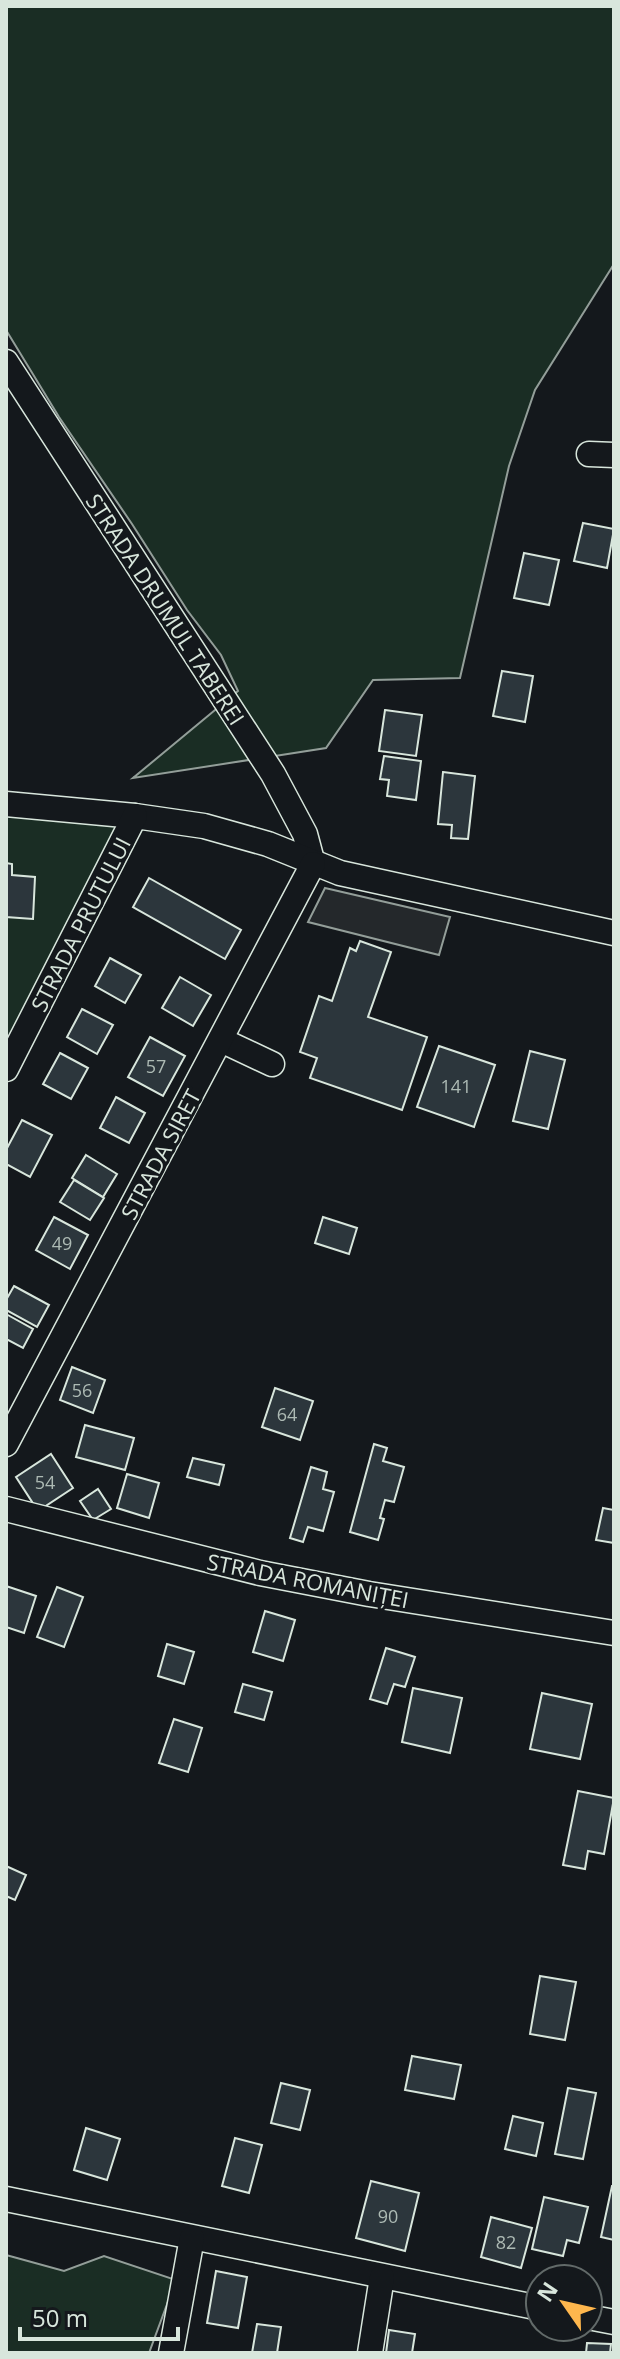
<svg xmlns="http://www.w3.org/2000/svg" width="620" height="2359" font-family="'Open Sans',sans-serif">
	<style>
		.green { fill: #1a2d24; stroke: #939e99; stroke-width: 2 }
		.parking { fill: #24282b; stroke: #939e99; stroke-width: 2 }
		.building { fill: #2c363c; stroke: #d8e6dc; stroke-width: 2 }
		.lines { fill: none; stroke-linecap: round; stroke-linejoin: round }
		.minor-casing { stroke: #d8e6dc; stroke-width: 27 }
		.minor { stroke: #14181c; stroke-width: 24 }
		.labels { text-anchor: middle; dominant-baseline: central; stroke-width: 6; stroke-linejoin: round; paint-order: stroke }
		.number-label { font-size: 18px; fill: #adbab4 }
		.street-label { font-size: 22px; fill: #d8e6dc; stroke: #14181c }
	</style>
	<rect width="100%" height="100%" fill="#14181c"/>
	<g class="green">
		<polygon points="6,6 614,6 614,264 535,390 509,466 460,678 373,680 326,748 133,778 238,691 221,655 187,610 132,524 59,417 6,330"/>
		<polygon points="6,804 135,816 6,1065"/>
		<polygon points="6,2255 64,2271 104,2256 176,2280 149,2353 6,2353"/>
	</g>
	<polygon class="parking" points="325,888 450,917 439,955 308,922"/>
	<g class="building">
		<polygon points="583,523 614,529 607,568 574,561"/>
		<polygon points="524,553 559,560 549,605 514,598"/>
		<polygon points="502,671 533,676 525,722 493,716"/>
		<polygon points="385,710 422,715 416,756 379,751"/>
		<polygon points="384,756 421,761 416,800 387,796 389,780 380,779"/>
		<polygon points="443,772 475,776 468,839 451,838 452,825 438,824"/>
		<polygon points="6,863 12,864 12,875 35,877 33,919 6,917"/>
		<polygon points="149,878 241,930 225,959 133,907"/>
		<polygon points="360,941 391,952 368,1017 427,1037 402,1110 310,1078 317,1058 300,1052 319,996 332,1001 350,948 356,951"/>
		<polygon points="110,958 141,975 125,1003 95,986"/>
		<polygon points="180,977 211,995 193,1026 162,1008"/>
		<polygon points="82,1009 113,1025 97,1054 67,1037"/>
		<polygon points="150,1037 185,1056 163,1096 128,1077"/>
		<polygon points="439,1046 495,1065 474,1127 417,1107"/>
		<polygon points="530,1051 565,1060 548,1129 513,1121"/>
		<polygon points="60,1053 88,1068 71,1099 43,1084"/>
		<polygon points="116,1097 145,1113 129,1143 100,1128"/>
		<polygon points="22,1120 52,1135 30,1177 6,1164 6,1150"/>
		<polygon points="86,1155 117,1174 103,1197 72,1178"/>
		<polygon points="74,1180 104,1198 90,1220 60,1202"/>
		<polygon points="54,1217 88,1235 70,1269 36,1250"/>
		<polygon points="323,1217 357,1228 349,1254 315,1243"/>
		<polygon points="14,1286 49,1305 37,1327 6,1310 6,1300"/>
		<polygon points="6,1314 33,1329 23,1348 6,1339"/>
		<polygon points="72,1367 105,1380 93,1413 60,1400"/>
		<polygon points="275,1388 313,1401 300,1440 262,1427"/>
		<polygon points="85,1425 134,1438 125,1470 76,1457"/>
		<polygon points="374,1444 387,1448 383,1461 404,1467 394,1502 385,1500 380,1518 384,1519 378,1540 350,1532"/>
		<polygon points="51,1454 73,1488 38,1511 16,1477"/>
		<polygon points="193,1458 224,1465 219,1485 187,1477"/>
		<polygon points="311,1467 327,1472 323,1489 334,1492 323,1531 308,1527 303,1542 290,1538"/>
		<polygon points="127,1474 159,1483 149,1518 117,1508"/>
		<polygon points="98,1489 111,1509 93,1520 80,1501"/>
		<polygon points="603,1508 614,1510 614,1543 596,1540"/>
		<polygon points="6,1586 36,1596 24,1633 6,1627"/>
		<polygon points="57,1587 83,1597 64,1647 37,1637"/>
		<polygon points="265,1611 295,1620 283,1661 253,1652"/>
		<polygon points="167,1644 194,1652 184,1684 158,1676"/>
		<polygon points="386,1648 415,1657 405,1687 394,1684 387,1704 370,1699"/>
		<polygon points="243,1684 272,1692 264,1720 235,1712"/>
		<polygon points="413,1688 462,1698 450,1753 402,1742"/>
		<polygon points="542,1693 592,1704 580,1759 530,1749"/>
		<polygon points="174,1719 202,1728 188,1772 159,1763"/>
		<polygon points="578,1791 614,1798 604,1854 588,1851 585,1869 563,1865"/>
		<polygon points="6,1866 26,1875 15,1900 6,1896"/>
		<polygon points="540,1976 576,1982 565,2040 530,2034"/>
		<polygon points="412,2056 461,2065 454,2099 405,2090"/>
		<polygon points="281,2083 310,2090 300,2130 271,2123"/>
		<polygon points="568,2088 596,2093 583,2159 555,2154"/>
		<polygon points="513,2116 543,2123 536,2156 505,2149"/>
		<polygon points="86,2128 120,2139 107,2180 74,2170"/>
		<polygon points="235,2138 262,2145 249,2193 222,2186"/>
		<polygon points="371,2181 419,2193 405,2251 356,2238"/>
		<polygon points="612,2186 614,2186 614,2240 601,2237"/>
		<polygon points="544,2197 588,2207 579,2243 567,2240 563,2256 532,2249"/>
		<polygon points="491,2217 532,2228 521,2268 481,2257"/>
		<polygon points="216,2271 247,2277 238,2328 207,2323"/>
		<polygon points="257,2324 281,2327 277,2353 252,2353"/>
		<polygon points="389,2330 415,2334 412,2353 386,2353"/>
		<polygon points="587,2343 611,2344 610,2353 586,2353"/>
	</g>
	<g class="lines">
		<g class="minor-casing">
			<g id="minor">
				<polyline points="6,362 273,774 305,834 313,864"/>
				<polyline points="589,454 614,455"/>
				<polyline points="6,804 135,816 204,826 268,844 340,873 614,933"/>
				<polyline points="221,1040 272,1064"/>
				<polyline points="6,1069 135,816"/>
				<polyline points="6,1444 313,864"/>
				<polyline points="6,1509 260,1573 369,1594 614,1633"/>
				<polyline points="6,2199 540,2308"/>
				<polyline points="588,2317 614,2322"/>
				<polyline points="171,2353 192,2238"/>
				<polyline points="370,2353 382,2277"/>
			</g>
		</g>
		<use href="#minor" class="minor"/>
	</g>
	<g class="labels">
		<g class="number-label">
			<text x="156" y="1066">57</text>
			<text x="456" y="1086">141</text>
			<text x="62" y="1243">49</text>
			<text x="82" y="1390">56</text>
			<text x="287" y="1414">64</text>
			<text x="45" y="1482">54</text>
			<text x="388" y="2216">90</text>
			<text x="506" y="2242">82</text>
		</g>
		<g class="street-label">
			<text transform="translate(166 609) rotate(57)">STRADA DRUMUL TABEREI</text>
			<text transform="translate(80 924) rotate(-63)">STRADA PRUTULUI</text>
			<text transform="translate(160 1154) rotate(-62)">STRADA SIRET</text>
			<text transform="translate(308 1580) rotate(11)">STRADA ROMANIȚEI</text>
		</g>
	</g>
	<rect width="620" height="2359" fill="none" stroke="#d8e6dc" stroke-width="16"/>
	<g transform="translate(564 2303) rotate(304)"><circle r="38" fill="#14181c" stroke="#626a69" stroke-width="2"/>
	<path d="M0-6L14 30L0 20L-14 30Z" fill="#ffb74d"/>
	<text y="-12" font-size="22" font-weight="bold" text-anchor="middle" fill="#d8e6dc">N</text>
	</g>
	<path d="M20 2327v12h158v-12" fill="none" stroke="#d8e6dc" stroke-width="4"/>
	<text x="32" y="2327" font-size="24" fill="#d8e6dc" stroke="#14181c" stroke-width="6" paint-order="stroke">50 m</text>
</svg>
